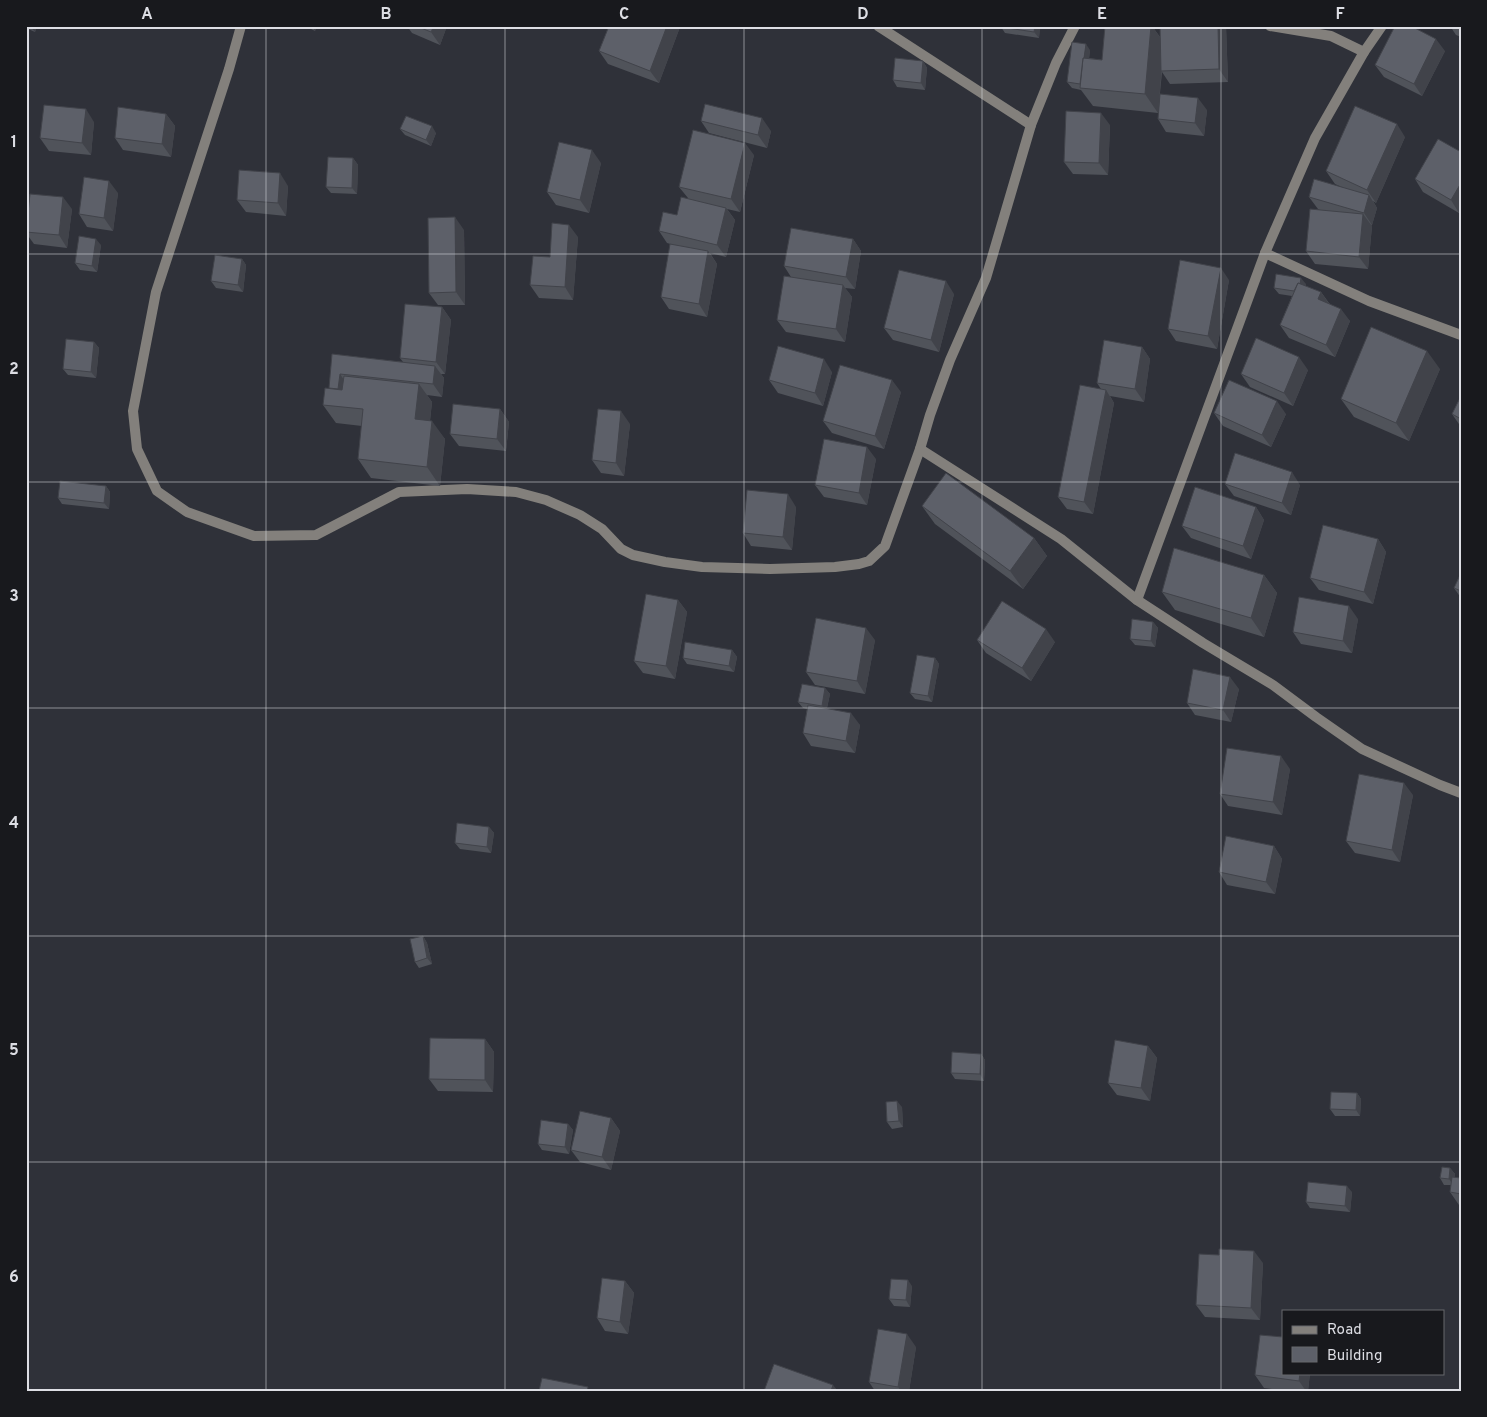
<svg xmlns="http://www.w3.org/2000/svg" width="1487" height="1417" font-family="Overpass,sans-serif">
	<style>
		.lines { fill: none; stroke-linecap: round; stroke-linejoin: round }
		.street { stroke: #83807c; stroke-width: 10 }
		.wall { fill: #50535a }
		.shaded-wall { fill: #41434a }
		.building { fill: #5d6069; stroke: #41434a }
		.grid { fill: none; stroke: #dddee4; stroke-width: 1; stroke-opacity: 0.55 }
		.neatline { fill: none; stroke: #dddee4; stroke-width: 2 }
		.grid-label { font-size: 16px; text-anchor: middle; font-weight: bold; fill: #dddee4 }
	</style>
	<rect width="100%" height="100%" fill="#2f3139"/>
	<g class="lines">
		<g class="street">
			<polyline points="241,26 229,69 156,292 133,411 137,449 157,491 187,512 254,536 316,535 399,492 467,489 516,492 546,500 580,515 602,529 621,549 633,555 665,562 702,567 770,569 835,567 859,564 869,561 885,546 920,449 930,415 950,360 986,278 1031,125 1056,63 1075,26"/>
			<polyline points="878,26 1031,125"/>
			<polyline points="1270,26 1331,36 1364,52"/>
			<polyline points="1265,253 1369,301 1461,335"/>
			<polyline points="920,449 1061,539 1137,600 1203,643 1273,685 1316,717 1362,749 1440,785 1461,793"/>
			<polyline points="1137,600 1265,253 1315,138 1364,52 1382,26"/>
		</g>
	</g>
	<g class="wall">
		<polygon points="26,26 37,26 35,32 26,28"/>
		<polygon points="305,26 317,26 315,31"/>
		<polygon points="407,26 447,26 440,45 412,33"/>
		<polygon points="1040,26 1039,38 1005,33 1001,27"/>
		<polygon points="1105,26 1152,26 1160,37 1160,26 1226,26 1228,82 1170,84 1162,72 1158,113 1093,106 1081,90 1072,88 1067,82 1090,50 1089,58 1102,60"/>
		<polygon points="1450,26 1461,26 1461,37 1456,35"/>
		<polygon points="680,27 659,83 608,64 599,51"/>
		<polygon points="1445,51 1422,96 1384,77 1375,65"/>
		<polygon points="923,61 927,68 925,90 897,87 893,80"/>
		<polygon points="1207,110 1204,136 1166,132 1158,119"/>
		<polygon points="166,114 175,126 171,157 123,150 115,138"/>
		<polygon points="701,121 771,131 767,148 709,133"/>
		<polygon points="94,122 91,155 49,151 40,138"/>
		<polygon points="1110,125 1108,175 1073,174 1064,162"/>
		<polygon points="400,129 436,133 431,146 405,135"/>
		<polygon points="1405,137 1376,203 1373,201 1377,208 1372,225 1371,225 1372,226 1368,269 1315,264 1306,251 1320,210 1318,209 1309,197 1346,189 1335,184 1326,171"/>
		<polygon points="1461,152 1461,210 1459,213 1423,192 1415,179"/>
		<polygon points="754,155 740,212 727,209 735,220 726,257 710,253 717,264 707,317 669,309 661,297 674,245 667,243 659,231 677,215 688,198 679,187"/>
		<polygon points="353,158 358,165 357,194 331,193 326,187"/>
		<polygon points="601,163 589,213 556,205 547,192"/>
		<polygon points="288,186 286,216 246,212 237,200"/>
		<polygon points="118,193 113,231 87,227 79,214"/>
		<polygon points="72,209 67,248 34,244 26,233 26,225"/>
		<polygon points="464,230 465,305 438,305 429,293"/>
		<polygon points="578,237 573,300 539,298 530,285 550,257"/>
		<polygon points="853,239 861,251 855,289 845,288 852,297 845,342 786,332 777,320 791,277 784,266"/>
		<polygon points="101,245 97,272 80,270 75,263"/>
		<polygon points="242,259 246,265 243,292 216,288 211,281"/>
		<polygon points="1229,280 1217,349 1176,341 1168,329"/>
		<polygon points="1306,284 1305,286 1321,292 1329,303 1350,321 1335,357 1289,338 1280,325 1292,296 1279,294 1274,288"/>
		<polygon points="954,294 939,352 893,340 884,328"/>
		<polygon points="442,307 451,320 445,374 441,374 444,378 442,397 427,395 432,402 430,421 445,439 440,486 371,478 358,459 362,426 336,423 323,405 329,388 332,354 403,362 400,358"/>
		<polygon points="94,342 99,348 96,378 68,375 63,369"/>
		<polygon points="1142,347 1150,359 1144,402 1110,396 1114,403 1093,514 1067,509 1058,497 1101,389 1097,383"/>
		<polygon points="1440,369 1409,441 1354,417 1341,399"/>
		<polygon points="1308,370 1293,406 1250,387 1241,374"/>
		<polygon points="832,372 823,406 778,393 769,380"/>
		<polygon points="901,392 884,449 832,433 823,421"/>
		<polygon points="1461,396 1461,427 1452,414"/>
		<polygon points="500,409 509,422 506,451 459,446 450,434"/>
		<polygon points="1214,413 1286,414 1271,447 1223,426"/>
		<polygon points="630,424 624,476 601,473 592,460"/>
		<polygon points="876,459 867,505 824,497 815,485"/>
		<polygon points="1225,484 1300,485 1291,515 1234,496"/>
		<polygon points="106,486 110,492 109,509 62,504 58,498"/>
		<polygon points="922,506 1034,538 1047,556 1023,589 935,524"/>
		<polygon points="796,507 792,550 751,546 743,533"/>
		<polygon points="1256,507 1264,520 1251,559 1191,538 1182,526"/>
		<polygon points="1378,539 1386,552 1373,604 1319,590 1310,578"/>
		<polygon points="1461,573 1461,598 1454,588"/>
		<polygon points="1264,575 1277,593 1264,637 1175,610 1162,592"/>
		<polygon points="678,600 687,612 675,679 643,673 634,661"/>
		<polygon points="1358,619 1352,653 1301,644 1293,632"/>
		<polygon points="1153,622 1158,628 1155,647 1135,645 1130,639"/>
		<polygon points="875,640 865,694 815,685 806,672"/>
		<polygon points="977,640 1055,642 1031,681 986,653"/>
		<polygon points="732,650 737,657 734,672 687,664 683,658"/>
		<polygon points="935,658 939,664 932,702 915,699 910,693"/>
		<polygon points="825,688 830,694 827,708 860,725 855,753 811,746 803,733 807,709 803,708 798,702"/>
		<polygon points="1239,689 1231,722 1195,715 1187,703"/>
		<polygon points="1290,769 1282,815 1228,806 1220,794"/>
		<polygon points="1413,795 1400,862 1355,853 1346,841"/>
		<polygon points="489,827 494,833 491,853 460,849 455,843"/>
		<polygon points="1274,846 1282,859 1275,894 1227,885 1219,872"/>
		<polygon points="423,936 427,943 432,964 419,968 415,962"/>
		<polygon points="485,1039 494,1052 493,1092 438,1091 429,1079"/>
		<polygon points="1148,1046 1157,1058 1150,1101 1117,1095 1108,1083"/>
		<polygon points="981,1054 985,1060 984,1081 955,1079 951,1073"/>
		<polygon points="1357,1093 1361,1099 1360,1116 1335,1116 1330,1109"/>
		<polygon points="902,1107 903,1127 892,1129 887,1122"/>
		<polygon points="611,1118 620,1131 611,1170 580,1162 571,1150"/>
		<polygon points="568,1124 573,1130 569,1154 542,1150 538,1144"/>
		<polygon points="1450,1168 1455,1174 1454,1178 1461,1178 1461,1205 1459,1205 1450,1192 1451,1185 1444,1185 1440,1178"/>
		<polygon points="1352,1192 1350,1212 1310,1208 1306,1202"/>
		<polygon points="1263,1263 1260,1320 1205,1317 1196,1305"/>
		<polygon points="625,1281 634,1293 628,1334 605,1331 597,1318"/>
		<polygon points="912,1286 910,1307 894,1306 889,1299"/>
		<polygon points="916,1347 909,1391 875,1391 869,1382"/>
		<polygon points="1310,1373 1308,1391 1287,1391 1264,1388 1255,1375"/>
	</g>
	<g class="shaded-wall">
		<polygon points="30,26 37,26 35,32"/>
		<polygon points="312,26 317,26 315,31"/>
		<polygon points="434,26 447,26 440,45 431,32"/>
		<polygon points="667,26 680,27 659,83 650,71"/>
		<polygon points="1035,26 1040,26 1039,38 1034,32"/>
		<polygon points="1151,26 1152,26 1164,43 1158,113 1145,94"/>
		<polygon points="1218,26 1226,26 1228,82 1219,69"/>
		<polygon points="1436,39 1445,51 1422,96 1414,84"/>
		<polygon points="1086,44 1090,50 1086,89 1081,84"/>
		<polygon points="923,61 927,68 925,90 921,83"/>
		<polygon points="1198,98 1207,110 1204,136 1195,123"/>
		<polygon points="86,109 94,122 91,155 82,143"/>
		<polygon points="1101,113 1110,125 1108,175 1099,163"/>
		<polygon points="166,114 175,126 171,157 162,144"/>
		<polygon points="762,118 771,131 767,148 758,135"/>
		<polygon points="1397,124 1405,137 1376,203 1367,190"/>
		<polygon points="432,126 436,133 431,146 426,140"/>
		<polygon points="745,143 754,155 740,212 731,199"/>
		<polygon points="592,150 601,163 589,213 580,200"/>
		<polygon points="353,158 358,165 357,194 352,188"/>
		<polygon points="280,173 288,186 286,216 278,203"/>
		<polygon points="109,181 118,193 113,231 104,218"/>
		<polygon points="1461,183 1461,210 1459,213 1451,200"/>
		<polygon points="1369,195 1377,208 1372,225 1364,213"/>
		<polygon points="63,197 72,209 67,248 59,235"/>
		<polygon points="726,208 735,220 726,257 717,245"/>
		<polygon points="1363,214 1372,226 1368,269 1359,257"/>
		<polygon points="455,217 464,230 465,305 456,292"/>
		<polygon points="569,225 578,237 573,300 565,287"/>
		<polygon points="96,239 101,245 97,272 92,266"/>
		<polygon points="853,239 861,251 855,289 846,277"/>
		<polygon points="708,251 717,264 707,317 699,304"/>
		<polygon points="242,259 246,265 243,292 238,285"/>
		<polygon points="1221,268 1229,280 1217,349 1208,336"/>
		<polygon points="1301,278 1306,284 1304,298 1299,292"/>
		<polygon points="946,281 954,294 939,352 931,340"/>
		<polygon points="843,285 852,297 845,342 836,329"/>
		<polygon points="1321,292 1329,304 1318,299"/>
		<polygon points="442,307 451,320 445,374 436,362"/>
		<polygon points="1341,309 1350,321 1335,357 1326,345"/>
		<polygon points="94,342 99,348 96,378 91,372"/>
		<polygon points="1142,347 1150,359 1144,402 1135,389"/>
		<polygon points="1427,351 1440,369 1409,441 1396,423"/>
		<polygon points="1299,357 1308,370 1293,406 1284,393"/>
		<polygon points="824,359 832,372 823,406 815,393"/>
		<polygon points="435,366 444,378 442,397 433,384"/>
		<polygon points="340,374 348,386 347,401 338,389"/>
		<polygon points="892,380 901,392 884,449 875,436"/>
		<polygon points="419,384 432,402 428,437 415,419"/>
		<polygon points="1106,390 1114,403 1093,514 1084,502"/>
		<polygon points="1277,401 1286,414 1271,447 1262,435"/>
		<polygon points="500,409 509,422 506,451 497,439"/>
		<polygon points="621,411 630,424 624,476 616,463"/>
		<polygon points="432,421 445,439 440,486 427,467"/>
		<polygon points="867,447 876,459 867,505 859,493"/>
		<polygon points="1292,472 1300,485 1291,515 1282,503"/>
		<polygon points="106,486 110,492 109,509 104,503"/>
		<polygon points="788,494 796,507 792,550 783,537"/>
		<polygon points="1256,507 1264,520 1251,559 1243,546"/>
		<polygon points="1034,538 1047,556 1023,589 1010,571"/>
		<polygon points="1378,539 1386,552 1373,604 1364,592"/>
		<polygon points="1264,575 1277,593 1264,637 1251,618"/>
		<polygon points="678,600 687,612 675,679 666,666"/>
		<polygon points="1349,606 1358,619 1352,653 1343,641"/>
		<polygon points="1153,622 1158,628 1155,647 1151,641"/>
		<polygon points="866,628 875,640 865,694 857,681"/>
		<polygon points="1046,629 1055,642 1031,681 1022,668"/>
		<polygon points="732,650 737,657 734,672 729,666"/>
		<polygon points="935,658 939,664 932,702 928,696"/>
		<polygon points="1230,677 1239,689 1231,722 1223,710"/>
		<polygon points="825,688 830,694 826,712 822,706"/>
		<polygon points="851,713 860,725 855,753 846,741"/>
		<polygon points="1281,756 1290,769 1282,815 1273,802"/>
		<polygon points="1404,783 1413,795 1400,862 1392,850"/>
		<polygon points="489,827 494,833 491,853 487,847"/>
		<polygon points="1274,846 1282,859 1275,894 1266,882"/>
		<polygon points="423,936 427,943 432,964 427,958"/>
		<polygon points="485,1039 494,1052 493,1092 485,1080"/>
		<polygon points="1148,1046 1157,1058 1150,1101 1141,1088"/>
		<polygon points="981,1054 985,1060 984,1081 980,1074"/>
		<polygon points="1357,1093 1361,1099 1360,1116 1356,1110"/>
		<polygon points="897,1101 902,1107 903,1127 899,1121"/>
		<polygon points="611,1118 620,1131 611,1170 602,1157"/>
		<polygon points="568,1124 573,1130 569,1154 565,1147"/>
		<polygon points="1450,1168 1455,1174 1454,1186 1449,1179"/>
		<polygon points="1347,1186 1352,1192 1350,1212 1345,1206"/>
		<polygon points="1254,1251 1263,1263 1260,1320 1251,1308"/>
		<polygon points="908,1280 912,1286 910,1307 906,1300"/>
		<polygon points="625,1281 634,1293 628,1334 620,1322"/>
		<polygon points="907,1334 916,1347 909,1391 901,1391 898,1387"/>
		<polygon points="1300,1373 1310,1373 1308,1391 1306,1391 1299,1381"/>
		<polygon points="833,1385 838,1391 831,1391"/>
	</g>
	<g class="building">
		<polygon points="416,26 434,26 431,32"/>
		<polygon points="609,26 667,26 650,71 599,51"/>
		<polygon points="1001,26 1035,26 1034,32 1001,27"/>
		<polygon points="1105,26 1151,26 1145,94 1080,88 1083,58 1102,60"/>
		<polygon points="1160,26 1218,26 1219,69 1161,71"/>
		<polygon points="1395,26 1411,26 1436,39 1414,84 1375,65"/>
		<polygon points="1072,42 1086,44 1084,58 1083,58 1080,84 1067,82"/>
		<polygon points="895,58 923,61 921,83 893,80"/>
		<polygon points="1160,94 1198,98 1195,123 1158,119"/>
		<polygon points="705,104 762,118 758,135 701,121"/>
		<polygon points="44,105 86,109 82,143 40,138"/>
		<polygon points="1355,106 1397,124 1367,190 1326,171"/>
		<polygon points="118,107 166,114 162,144 115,138"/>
		<polygon points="1066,111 1101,113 1099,163 1064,162"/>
		<polygon points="406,116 432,126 426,140 400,129"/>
		<polygon points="693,130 745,143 731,199 679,187"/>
		<polygon points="1438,139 1461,152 1461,183 1451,200 1415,179"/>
		<polygon points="559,142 592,150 580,200 547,192"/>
		<polygon points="328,157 353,158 352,188 326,187"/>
		<polygon points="239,170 280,173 278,203 237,200"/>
		<polygon points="84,177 109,181 104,218 79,214"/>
		<polygon points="1314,179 1369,195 1364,213 1309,197"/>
		<polygon points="30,194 63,197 59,235 26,232"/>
		<polygon points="681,197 726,208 717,245 659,231 663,212 677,215"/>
		<polygon points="1310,209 1363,214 1359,257 1306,251"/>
		<polygon points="455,217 456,292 429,293 428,218"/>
		<polygon points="552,223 569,225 565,287 530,285 533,256 550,257"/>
		<polygon points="791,228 853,239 846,277 784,266"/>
		<polygon points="79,236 96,239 92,266 75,263"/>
		<polygon points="670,244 708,251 699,304 661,297"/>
		<polygon points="215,255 242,259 238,285 211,281"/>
		<polygon points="1180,260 1221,268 1208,336 1168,329"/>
		<polygon points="899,270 946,281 931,340 884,328"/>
		<polygon points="1276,274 1301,278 1300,284 1298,283 1294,291 1274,288"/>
		<polygon points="784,276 843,285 836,329 777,320"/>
		<polygon points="1298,283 1321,292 1318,299 1341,309 1326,345 1280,325"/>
		<polygon points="405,304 442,307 436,362 400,358"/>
		<polygon points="1371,327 1427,351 1396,423 1341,399"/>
		<polygon points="1256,338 1299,357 1284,393 1241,374"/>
		<polygon points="66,339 94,342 91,372 63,369"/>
		<polygon points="1104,340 1142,347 1135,389 1097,383"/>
		<polygon points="778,346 824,359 815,393 769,380"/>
		<polygon points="332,354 435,366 433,384 340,374 338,389 329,388"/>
		<polygon points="840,365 892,380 875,436 823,421"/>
		<polygon points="344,376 419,384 415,419 432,421 427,467 358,459 363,409 323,405 325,388 342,390"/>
		<polygon points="1229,380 1277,401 1262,435 1214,413"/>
		<polygon points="1080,385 1106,390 1084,502 1058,497"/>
		<polygon points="1461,396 1461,419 1452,414"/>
		<polygon points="453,404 500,409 497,439 450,434"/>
		<polygon points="598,409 621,411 616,463 592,460"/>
		<polygon points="824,439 867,447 859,493 815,485"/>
		<polygon points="1235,453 1292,472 1282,503 1225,484"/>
		<polygon points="946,473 1034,538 1010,571 922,506"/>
		<polygon points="60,481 106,486 104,503 58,498"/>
		<polygon points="1195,487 1256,507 1243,546 1182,526"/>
		<polygon points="747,490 788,494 783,537 743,533"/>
		<polygon points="1323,525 1378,539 1364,592 1310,578"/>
		<polygon points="1174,548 1264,575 1251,618 1162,592"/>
		<polygon points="1461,573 1461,591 1454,588"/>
		<polygon points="646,594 678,600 666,666 634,661"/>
		<polygon points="1299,597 1349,606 1343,641 1293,632"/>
		<polygon points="1002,601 1046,629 1022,668 977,640"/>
		<polygon points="816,618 866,628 857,681 806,672"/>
		<polygon points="1132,619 1153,622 1151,641 1130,639"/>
		<polygon points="685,642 732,650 729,666 683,658"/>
		<polygon points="917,655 935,658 928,696 910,693"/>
		<polygon points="1193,669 1230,677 1223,710 1187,703"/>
		<polygon points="802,684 825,688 822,706 798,702"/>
		<polygon points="808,705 851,713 846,741 803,733"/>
		<polygon points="1227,748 1281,756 1273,802 1220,794"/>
		<polygon points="1359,774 1404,783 1392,850 1346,841"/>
		<polygon points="457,823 489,827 487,847 455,843"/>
		<polygon points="1226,836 1274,846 1266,882 1219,872"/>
		<polygon points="423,936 427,958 415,962 410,939"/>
		<polygon points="430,1038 485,1039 485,1080 429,1079"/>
		<polygon points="1115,1040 1148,1046 1141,1088 1108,1083"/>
		<polygon points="952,1052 981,1054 980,1074 951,1073"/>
		<polygon points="1331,1092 1357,1093 1356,1110 1330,1109"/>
		<polygon points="897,1101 899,1121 887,1122 886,1102"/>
		<polygon points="580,1111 611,1118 602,1157 571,1150"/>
		<polygon points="541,1120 568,1124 565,1147 538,1144"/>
		<polygon points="1442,1167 1450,1168 1449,1179 1440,1178"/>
		<polygon points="1452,1177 1461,1178 1461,1194 1450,1192"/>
		<polygon points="1308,1182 1347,1186 1345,1206 1306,1202"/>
		<polygon points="1219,1249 1254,1251 1251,1308 1196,1305 1199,1254 1219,1255"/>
		<polygon points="602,1278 625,1281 620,1322 597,1318"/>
		<polygon points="891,1279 908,1280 906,1300 889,1299"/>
		<polygon points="878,1329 907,1334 898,1387 869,1382"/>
		<polygon points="1260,1335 1283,1337 1283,1373 1300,1373 1299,1381 1255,1375"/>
		<polygon points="774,1364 833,1385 831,1391 764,1391"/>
		<polygon points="542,1378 588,1387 587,1391 539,1391"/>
	</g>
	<path class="grid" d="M266,26V1391M505,26V1391M744,26V1391M982,26V1391M1221,26V1391M26,254H1461M26,482H1461M26,708H1461M26,936H1461M26,1162H1461"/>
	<rect width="1487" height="1417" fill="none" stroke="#18191d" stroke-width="55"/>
	<rect x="1282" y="1310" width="162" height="65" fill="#18191d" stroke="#67686d"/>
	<rect x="1292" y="1326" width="25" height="8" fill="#83807c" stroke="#67686d"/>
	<text x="1327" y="1334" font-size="15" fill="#dddee4">Road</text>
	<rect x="1292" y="1347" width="25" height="15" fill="#5d6069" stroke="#67686d"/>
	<text x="1327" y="1360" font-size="15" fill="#dddee4">Building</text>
	<rect x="28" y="28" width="1432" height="1362" class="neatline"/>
	<g class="grid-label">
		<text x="147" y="19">A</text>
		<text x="386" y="19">B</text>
		<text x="624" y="19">C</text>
		<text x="863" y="19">D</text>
		<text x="1102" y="19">E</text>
		<text x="1340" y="19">F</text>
		<text x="14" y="147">1</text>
		<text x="14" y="374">2</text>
		<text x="14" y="601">3</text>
		<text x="14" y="828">4</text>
		<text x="14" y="1055">5</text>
		<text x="14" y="1282">6</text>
	</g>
</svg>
